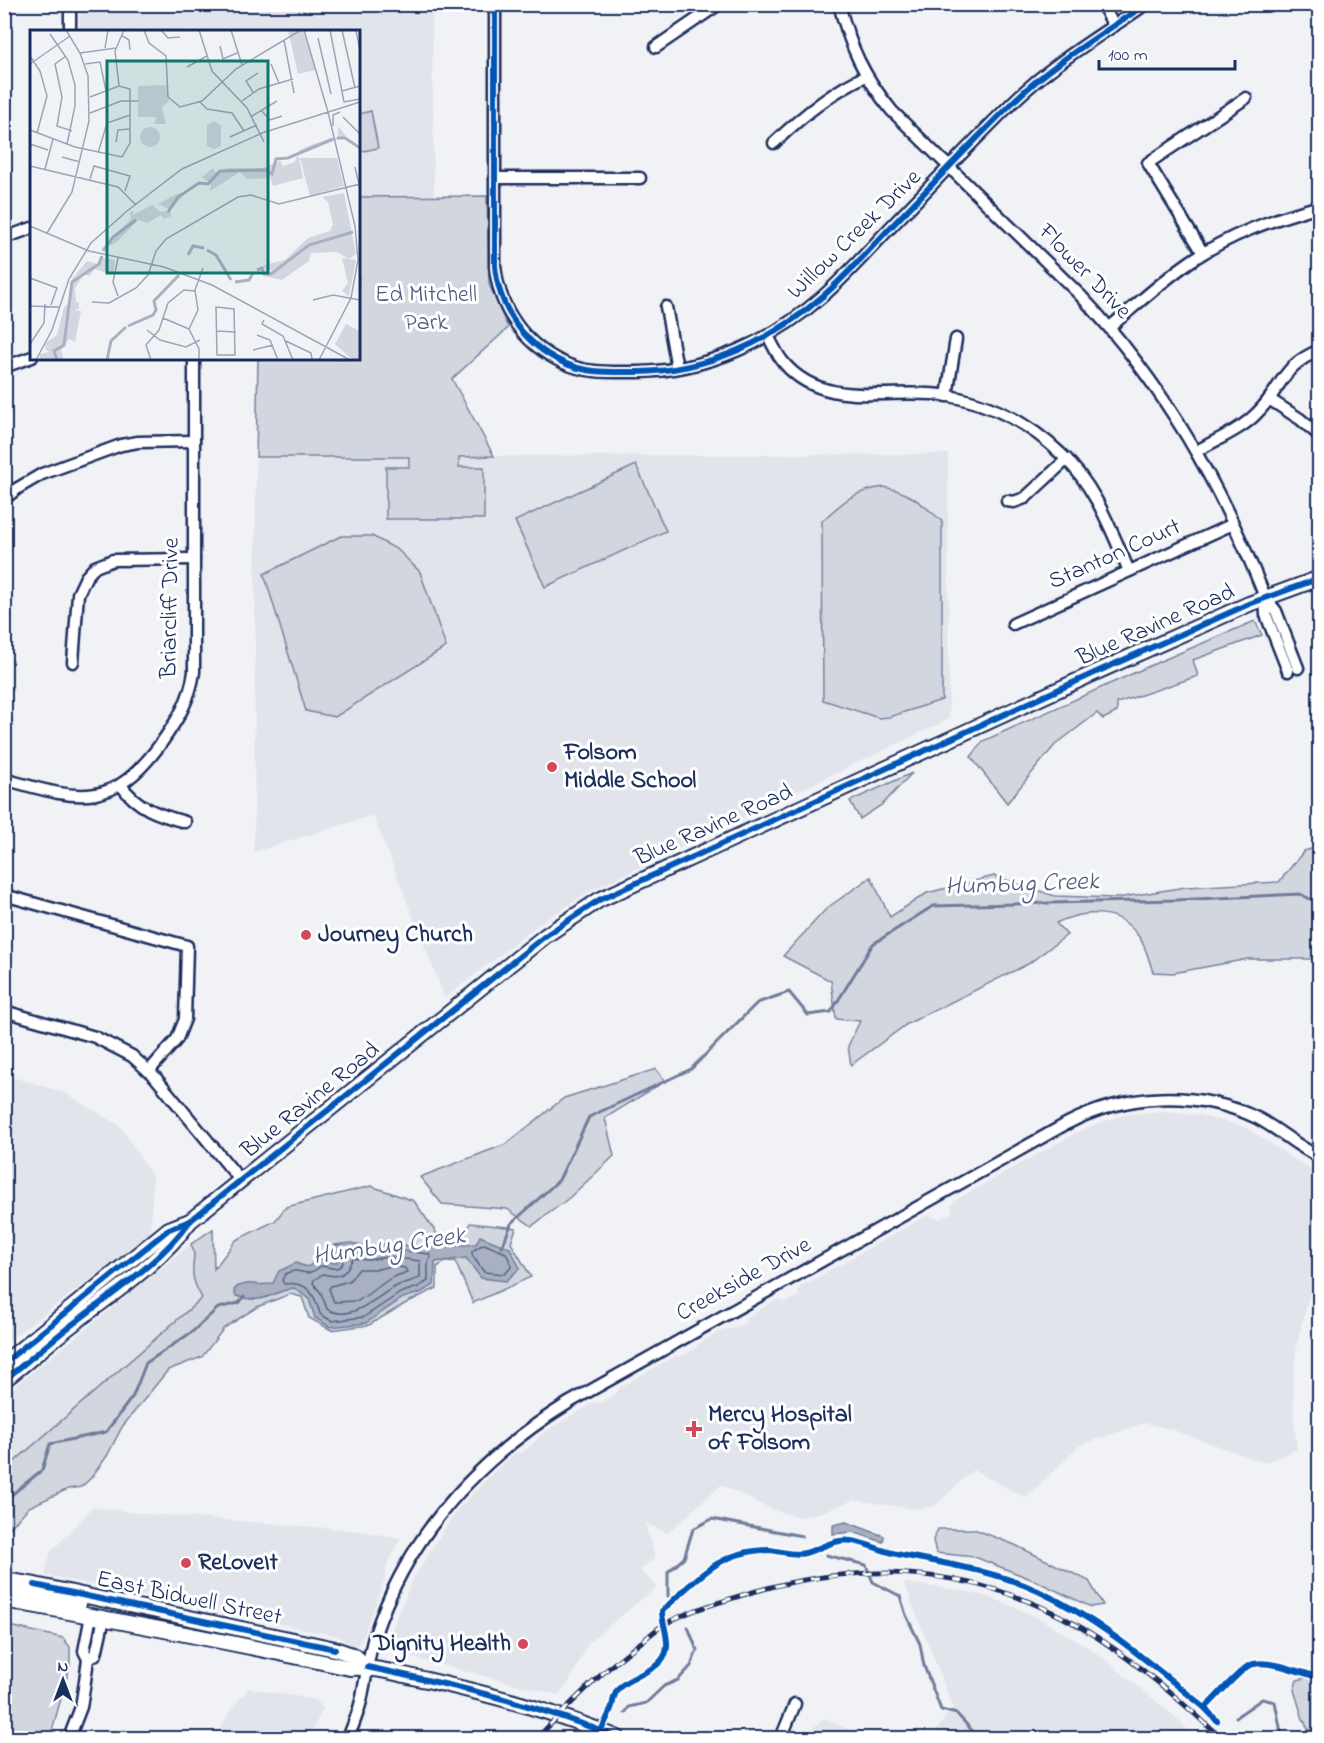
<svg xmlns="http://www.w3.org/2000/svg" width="1324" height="1743" font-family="'Indie Flower',sans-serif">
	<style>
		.built { fill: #e1e4ea }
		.green { fill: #d2d6df; stroke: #76829e; stroke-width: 1.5 }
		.water { fill: #a8b0c2; stroke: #707c9a; stroke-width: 1.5 }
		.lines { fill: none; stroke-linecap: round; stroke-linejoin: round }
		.shore { stroke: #536386; stroke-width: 1.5 }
		.stream { stroke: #707c9a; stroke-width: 3 }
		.minor-casing { stroke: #1b2f5e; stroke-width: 15 }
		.major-casing { stroke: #1b2f5e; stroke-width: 18 }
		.minor { stroke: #fff; stroke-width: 10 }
		.major { stroke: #fff; stroke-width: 14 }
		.rail-casing { stroke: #1b2f5e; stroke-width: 5 }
		.rail { stroke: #fff; stroke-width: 3; stroke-dasharray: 9; stroke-linecap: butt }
		.cycleway-casing { stroke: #fff; stroke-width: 10 }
		.cycleway { stroke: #0057b8; stroke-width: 6 }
		.poi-dot { fill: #d1495b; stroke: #fff; stroke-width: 2 }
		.labels { text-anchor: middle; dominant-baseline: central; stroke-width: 6; stroke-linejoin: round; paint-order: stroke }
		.street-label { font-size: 24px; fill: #1b2f5e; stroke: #fff }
		.park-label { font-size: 24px; fill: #49597e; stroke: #fff }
		.poi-label { font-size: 24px; font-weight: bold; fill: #1b2f5e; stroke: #fff; text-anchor: start }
		.water-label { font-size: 26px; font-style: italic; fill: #4c5c81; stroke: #fff }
		.inset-river { fill: none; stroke: #a8b0c2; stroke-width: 3 }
		.inset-road { fill: none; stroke: #9ba4b9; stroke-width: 1.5 }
		.view { fill: #0f766e; fill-opacity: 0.15; stroke: #0f766e; stroke-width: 3 }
		.inset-edge { fill: none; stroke: #1b2f5e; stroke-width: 3 }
	</style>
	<rect width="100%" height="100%" fill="#f1f2f5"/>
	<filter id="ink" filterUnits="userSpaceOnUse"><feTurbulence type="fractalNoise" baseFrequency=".0167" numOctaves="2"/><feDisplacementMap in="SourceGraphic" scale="12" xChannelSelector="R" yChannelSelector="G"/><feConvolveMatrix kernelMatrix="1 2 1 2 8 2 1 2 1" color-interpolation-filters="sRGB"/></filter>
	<g filter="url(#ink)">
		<g class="built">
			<polygon points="79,5 432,5 434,196 359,197 358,32 80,31"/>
			<polygon points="948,454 949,719 594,889 543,921 445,998 373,815 254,852 256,457"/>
			<polygon points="5,1075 63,1092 120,1126 153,1178 150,1235 5,1343"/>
			<polygon points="1166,1111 1199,1115 1245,1127 1303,1165 1319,1172 1319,1257 1297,1343 1293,1383 1294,1421 1297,1449 1265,1463 1173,1430 1145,1423 1080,1445 1026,1498 973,1470 935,1506 915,1509 854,1500 822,1512 799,1517 776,1511 721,1485 668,1533 645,1523 655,1558 640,1570 657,1587 589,1642 567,1686 558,1695 395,1653 388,1647 388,1641 396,1618 413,1579 439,1537 460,1507 493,1473 515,1453 523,1452 537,1440 540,1435 594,1402 600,1403 616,1394 619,1388 675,1356 680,1357 695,1349 698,1344 725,1329 732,1329 746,1323 746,1318 777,1299 785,1302 799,1296 798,1292 800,1287 928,1215 939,1219 953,1212 951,1206 954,1201 1085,1128 1123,1115"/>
			<polygon points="191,1244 195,1254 193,1270 194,1285 202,1298 6,1469 12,1477 5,1485 5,1394"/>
			<polygon points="93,1507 137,1513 353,1530 401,1538 388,1562 384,1581 362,1640 358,1645 351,1646 338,1636 45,1575 50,1553"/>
			<polygon points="904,1583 959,1590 995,1599 1037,1617 1091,1649 1117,1669 1181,1722 1194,1738 931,1738 953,1707"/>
			<polygon points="249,1688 316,1700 323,1708 309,1738 215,1738 232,1708"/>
			<polygon points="824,1718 867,1738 806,1738 808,1733"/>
		</g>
		<g class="green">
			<polygon points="371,111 378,148 359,152 359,114"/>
			<polygon points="487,196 489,284 508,328 452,379 494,456 459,457 459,467 484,467 484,519 386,519 386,467 409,467 409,457 256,457 258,359 358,358 359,197"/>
			<polygon points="636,465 666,531 545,587 515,521"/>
			<path d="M884,487C913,493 920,503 942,521V700L889,717L879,718L823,700L822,521C845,500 852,492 884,487Z"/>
			<polygon points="341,536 372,536 398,550 420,572 446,647 335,717 306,711 264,574"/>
			<polygon points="1255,621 1262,635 1193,660 1198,676 1117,703 1117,712 1103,719 1097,713 1055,745 1007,803 971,757 983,741 1156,663"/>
			<polygon points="912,773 883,804 860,819 850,801"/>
			<path d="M1319,847V959H1248L1173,973L1153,972C1149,961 1146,946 1139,937C1119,907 1085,910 1056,923L1067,935L1028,964L907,1024L851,1065L848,1046L860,1021L836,1019L831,981L783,956L827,908L871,877L890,917L927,893L994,876L1055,896L1117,898L1186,887L1279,882L1304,851Z"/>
			<polygon points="656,1069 665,1081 605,1118 614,1156 569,1198 532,1226 507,1209 442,1204 420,1177 506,1144 564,1098"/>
			<path d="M371,1186L414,1201L442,1241H462L470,1223L516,1228L511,1243L531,1277L473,1303L455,1261L445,1262L437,1267V1288L408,1302L369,1325L331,1330L309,1318L302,1297L290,1294L257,1307L224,1328L202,1357L168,1370L122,1427L107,1456L91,1478L81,1487L68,1489L29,1507L5,1533L4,1485L11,1477L6,1469L202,1298C197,1289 192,1280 193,1269C193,1257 196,1256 191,1244L213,1229L214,1269L236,1240L275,1221L286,1207Z"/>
			<polygon points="938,1529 974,1529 1015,1545 1089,1581 1103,1605 1091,1607 1036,1581 975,1557 936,1553 933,1540"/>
			<polygon points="5,1625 63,1638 70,1647 70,1666 50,1738 5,1738"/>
			<polygon points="1305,1678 1319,1682 1319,1732 1308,1729 1303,1719 1294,1690 1297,1680"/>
		</g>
		<g class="water">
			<path d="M480,1236L510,1248L520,1268L506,1281L481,1278L466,1258L435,1262L434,1285L420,1293L403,1298L366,1323L330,1327L315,1318L309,1299L294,1288C268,1293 266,1305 236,1296L234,1290C244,1278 260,1288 273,1283L279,1271L296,1263C312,1270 307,1265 321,1259L333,1263L337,1262L332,1252L335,1245L352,1243L365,1247L376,1246L389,1243L425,1248L476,1244Z"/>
			<polygon points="846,1522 884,1536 883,1542 853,1532 833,1534 833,1525"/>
		</g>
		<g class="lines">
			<g class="shore">
				<polygon points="484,1244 506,1253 512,1266 505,1274 484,1272 472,1255 472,1251"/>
				<path d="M344,1249L365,1253L390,1249L429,1254L431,1257L428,1262V1281L418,1287L400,1293L364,1317L332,1321L320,1314C315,1294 308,1281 284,1284L282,1280L285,1274C303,1265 302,1281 321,1266C329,1267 337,1272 343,1263L341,1252Z"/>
				<path d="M390,1257L420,1261V1277C413,1282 404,1282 397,1286C377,1295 352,1324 327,1309L321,1293L313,1283L314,1280L323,1274C342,1279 346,1273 353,1258L366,1260Z"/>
				<polygon points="391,1266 405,1268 407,1272 391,1278 358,1301 334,1302 329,1289 331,1286 349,1281 359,1269 378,1269"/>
			</g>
			<g class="stream">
				<polyline points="502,1247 511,1224 559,1180 589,1117 691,1069 757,1003 789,992 808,1015 831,1012 873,944 933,906 1176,900 1300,894 1320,904"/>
				<polyline points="4,1511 10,1496 42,1470 50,1444 106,1432 133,1396 146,1363 192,1332 218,1308 239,1303 244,1297"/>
				<polyline points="826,1555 866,1565 873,1582 900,1596 906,1615 920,1644 924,1666 941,1710 957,1714 976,1735 977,1738"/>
				<polyline points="668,1596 668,1572 684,1558 693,1529 712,1519 802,1536"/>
				<polyline points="625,1713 629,1707 646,1703 664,1686 678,1680 691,1666 697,1650 688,1627"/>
				<polyline points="1236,1717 1262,1699 1275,1702 1281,1732 1284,1738"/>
			</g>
			<g class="minor-casing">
				<g id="minor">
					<polyline points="70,4 70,32"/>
					<path d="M495,4V266C499,309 524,344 562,362C586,374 612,372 638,372C707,371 772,341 823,296C846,276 866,253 887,231C929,188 971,143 1014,101C1053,63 1101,35 1146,4"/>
					<path d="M839,4C850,47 864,77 892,111L1080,295C1164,384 1220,484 1265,597L1276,611L1298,668"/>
					<polyline points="1102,4 1114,26"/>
					<polyline points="656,47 719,4"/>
					<path d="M774,143C800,118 832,91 866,76"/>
					<polyline points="495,178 640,178"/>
					<polyline points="4,238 32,228"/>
					<polyline points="1203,253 1148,163 1246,98"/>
					<polyline points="666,307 677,368"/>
					<path d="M1110,327C1136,305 1161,282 1188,263C1228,235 1273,219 1320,206"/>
					<path d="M768,336C773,345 777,355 784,363C825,412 895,386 949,396C992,404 1030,424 1061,454C1095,485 1111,530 1129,571"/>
					<polyline points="4,367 32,357"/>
					<polyline points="947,396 956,339"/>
					<polyline points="1269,399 1300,419 1320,436"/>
					<path d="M1197,451C1217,439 1241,430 1257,413C1283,388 1280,366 1320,350"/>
					<polyline points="4,499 18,488 42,474 121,445 138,442 194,441"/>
					<polyline points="1007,501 1014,502 1025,498 1067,459"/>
					<polyline points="1265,597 1266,615 1288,671"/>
					<polyline points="1013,624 1233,524"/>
					<polyline points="73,662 78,594 86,577 95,567 113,560 194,559"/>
					<path d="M4,779C79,800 111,812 162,742C178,719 190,700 194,672V358"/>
					<path d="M121,785C137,808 159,815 185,822"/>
					<polyline points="4,895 187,946 185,1019 177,1039 149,1071"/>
					<polyline points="4,1011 95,1037 132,1056 155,1077 241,1181"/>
					<polyline points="88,1659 96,1654 104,1618"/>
					<polyline points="69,1738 81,1707 84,1688 88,1659 84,1651 91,1616"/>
					<path d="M348,1738C354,1723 361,1707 363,1691C367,1672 369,1654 374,1637C408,1534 479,1458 570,1402L1066,1124C1126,1093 1195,1089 1257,1118C1279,1129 1297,1147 1320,1157"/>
					<polyline points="781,1738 795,1704"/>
				</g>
			</g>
			<g class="major-casing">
				<g id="major">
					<polyline points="4,1363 169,1229 190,1221"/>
					<path d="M4,1380C26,1363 47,1344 69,1327C111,1294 158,1265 190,1221L545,936L599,900L1101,670L1249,604L1320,578"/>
					<polyline points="4,1580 35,1585 335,1649 355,1656 367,1667"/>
					<polyline points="4,1592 23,1592 79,1604"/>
					<path d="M4,1600C120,1621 235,1643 350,1668C376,1666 402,1675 427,1680C492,1695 557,1712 618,1738"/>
				</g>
			</g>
			<use href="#minor" class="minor"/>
			<use href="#major" class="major"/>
			<g class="rail-casing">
				<path id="rail" d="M537,1738C570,1704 602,1671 640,1643C648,1637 656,1629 665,1624C686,1612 710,1605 733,1598C850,1560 967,1563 1075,1624C1116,1647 1153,1677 1188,1708C1200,1718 1210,1729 1222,1738"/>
			</g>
			<use href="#rail" class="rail"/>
			<g class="cycleway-casing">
				<g id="cycleway">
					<path d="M495,4V266C499,309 524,344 562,362C586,374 612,372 638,372C707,371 772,341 823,296C846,276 866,253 887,231C929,188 971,143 1014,101C1053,63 1101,35 1146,4"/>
					<polyline points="4,1363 169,1229 190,1221"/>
					<path d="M4,1380C26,1363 47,1344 69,1327C111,1294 158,1265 190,1221L545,936L599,900L1101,670L1249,604L1320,578"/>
					<polyline points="35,1585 335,1649"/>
					<path d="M367,1667C452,1685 538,1704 618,1738"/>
					<path d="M1205,1708C1215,1699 1239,1670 1250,1665C1267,1658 1302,1673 1320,1678"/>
					<path d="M597,1738C602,1729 607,1719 611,1709C614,1701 613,1694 619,1688C632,1674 665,1671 667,1647C668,1634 662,1623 662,1611C696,1580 719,1550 769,1550C781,1551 793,1556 805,1553C817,1550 827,1543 840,1541C858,1538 879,1551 897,1554C945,1564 993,1570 1038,1591C1101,1620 1152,1665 1205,1708L1217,1721"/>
				</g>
			</g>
			<use href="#cycleway" class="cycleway"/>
		</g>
	</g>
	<g class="poi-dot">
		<circle cx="552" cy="767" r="6"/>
		<circle cx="306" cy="935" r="6"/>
		<path d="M691 1420h6v6h6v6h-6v6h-6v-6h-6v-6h6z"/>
		<circle cx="186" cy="1563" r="6"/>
		<circle cx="523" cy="1644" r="6"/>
	</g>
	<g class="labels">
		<g class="street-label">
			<text transform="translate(855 235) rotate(-44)">Willow Creek Drive</text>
			<text transform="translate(1084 272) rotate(46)">Flower Drive</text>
			<text transform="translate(1115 555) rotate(-24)">Stanton Court</text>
			<text transform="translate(171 608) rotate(-89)">Briarcliff Drive</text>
			<text transform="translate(1156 626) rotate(-24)">Blue Ravine Road</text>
			<text transform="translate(714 826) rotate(-24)">Blue Ravine Road</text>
			<text transform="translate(311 1101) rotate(-39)">Blue Ravine Road</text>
			<text transform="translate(744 1280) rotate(-29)">Creekside Drive</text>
			<text transform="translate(189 1599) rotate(12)">East Bidwell Street</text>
		</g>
		<g class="park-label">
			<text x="426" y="295">Ed Mitchell<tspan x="426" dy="28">Park</tspan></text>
		</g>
		<g class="poi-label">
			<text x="564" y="753">Folsom<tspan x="564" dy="28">Middle School</tspan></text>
			<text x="318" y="935">Journey Church</text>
			<text x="708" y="1415">Mercy Hospital<tspan x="708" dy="28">of Folsom</tspan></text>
			<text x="198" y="1563">ReLoveIt</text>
			<text x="511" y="1644" text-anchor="end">Dignity Health</text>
		</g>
		<g class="water-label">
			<text transform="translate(1022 885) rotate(-2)">Humbug Creek</text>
			<text transform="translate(389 1247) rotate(-8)">Humbug Creek</text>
		</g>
	</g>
	<g transform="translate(30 30)">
		<rect width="330" height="330" fill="#f1f2f5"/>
		<path d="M258,0H273L286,40L268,44ZM136,55L139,71L132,77L136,94H124L126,87H108V56ZM184,91L191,95V116L184,119L177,116V95ZM308,96L316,106L270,124L268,121L283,114L308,107ZM110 107a10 10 0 1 1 20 0a10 10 0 1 1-20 0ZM266,127H269L273,148L243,156L240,148L217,149L210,142L180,161L181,155L172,147L183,138L185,142L198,138H232L250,131L253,136L265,132ZM270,128H307L314,156L280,166ZM157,161L141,180L128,174L145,165ZM314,163L326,224L319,229L307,222L281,223L279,231L252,250L234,246L242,240L236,241L234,235L255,230L278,208L300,201L303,194L298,172L292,167ZM122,175L131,182L140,180L141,186L134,189L131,185L117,193L108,190L87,212L70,220L101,189L100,182L103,181V185ZM70,227L85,230L84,239L82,245L65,239L59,246L54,244L45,258L46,272L49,273V279L44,280L51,281L45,312L39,309L31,321L34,330H9L10,324L19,322L15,319L16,313L27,305L34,277L38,274L42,249L57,231L68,234ZM312,228L326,230L319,266L312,261L318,253ZM316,294L330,301V330H323L305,314Z" fill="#d2d6df"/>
		<path class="inset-river" d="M307,108H315L330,118M138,182L148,167L169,153L178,154L190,141L235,140L242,144L246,129L258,128L303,109M177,220L186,225L201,250M73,221L83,207L106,190M158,225L163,216L174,218M227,240L232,238L234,244H241L279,215L323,202M205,252L219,250L223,243M98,296L123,285L126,280L124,271L149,245M27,330L24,321L34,315L42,252L69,234L72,226M77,330L81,311L96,297"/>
		<path class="inset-road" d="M114,0L119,13L136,26L138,67L150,77L172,71L206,39L271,0M131,0L138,8L150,7M169,0L182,41L217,78L234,112M201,0L212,35M274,0L298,82M300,0L314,72L330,69M312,0L325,58M326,0L330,21M20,4L38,30L45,55V76L37,114M91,5L99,10L100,20M288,8L301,64M254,10L264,63M190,16L193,29L207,23M75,18L78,0M50,23L86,18M0,26L10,41L17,66L7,103M36,26L25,34L32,67L27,96L42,101M0,34L40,6M55,34L70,32L76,61M241,34L249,53M157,37L177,26M89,56L85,21L94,0M0,58V83M312,61L330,56M223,62L216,51L228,43M212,71L229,59L263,49M170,72L177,79L202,83L214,101M231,80L240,90L252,86M60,83L91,71H108M222,86L247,71M313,87L330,104M303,96V85L310,82M0,100L45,117L92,127L100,113V59L89,56L60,67M200,107L227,95M86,112L88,100L100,99M0,114L18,120M68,123L77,93L100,85M32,127L50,132M0,136L88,157L106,175M325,137L330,159M15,139L23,109M60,149L64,136L100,146L95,161M0,196L59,221L134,237L182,255L320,330M17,203L42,162L59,91L58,46L50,23L36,0M88,228L83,252L88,266M0,248L27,258L21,275M283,270L303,265L330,270M62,272L79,273L106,258L118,245L126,221L136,209L208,167L221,165L249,174L330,154M0,276L30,277M186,277L204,279L205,325H187ZM133,288L159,299M234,290L232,294L253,306L263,330M117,300L130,310L156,317L170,310M187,301L206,302M227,305L240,310L248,330M256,311L281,323L282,329M0,314L14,293L15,274M223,320L243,315M6,330L22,300L39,249L61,213L97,181L152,139L232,103L330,72M121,330L116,315L129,300L138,273L154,260L165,261M169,330V319L159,299L168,280L165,260L173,238M289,330L321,268L328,230L325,196L298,82"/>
		<path class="view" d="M77,31H238V243H77Z"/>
		<rect width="330" height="330" class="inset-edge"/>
	</g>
	<rect width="1324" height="1743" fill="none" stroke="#fff" stroke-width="24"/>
	<rect x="12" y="12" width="1300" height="1719" fill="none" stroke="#1b2f5e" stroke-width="2" filter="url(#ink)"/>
	<g transform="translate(63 1680)" stroke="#ffffff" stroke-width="4.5" paint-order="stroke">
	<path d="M0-4.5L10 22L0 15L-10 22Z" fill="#1b2f5e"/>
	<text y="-9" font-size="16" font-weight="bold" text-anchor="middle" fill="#1b2f5e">N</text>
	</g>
	<path d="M1099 60v9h136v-9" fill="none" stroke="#1b2f5e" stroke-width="3"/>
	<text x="1108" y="60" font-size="18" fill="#1b2f5e" stroke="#ffffff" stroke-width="4.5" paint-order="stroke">100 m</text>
</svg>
